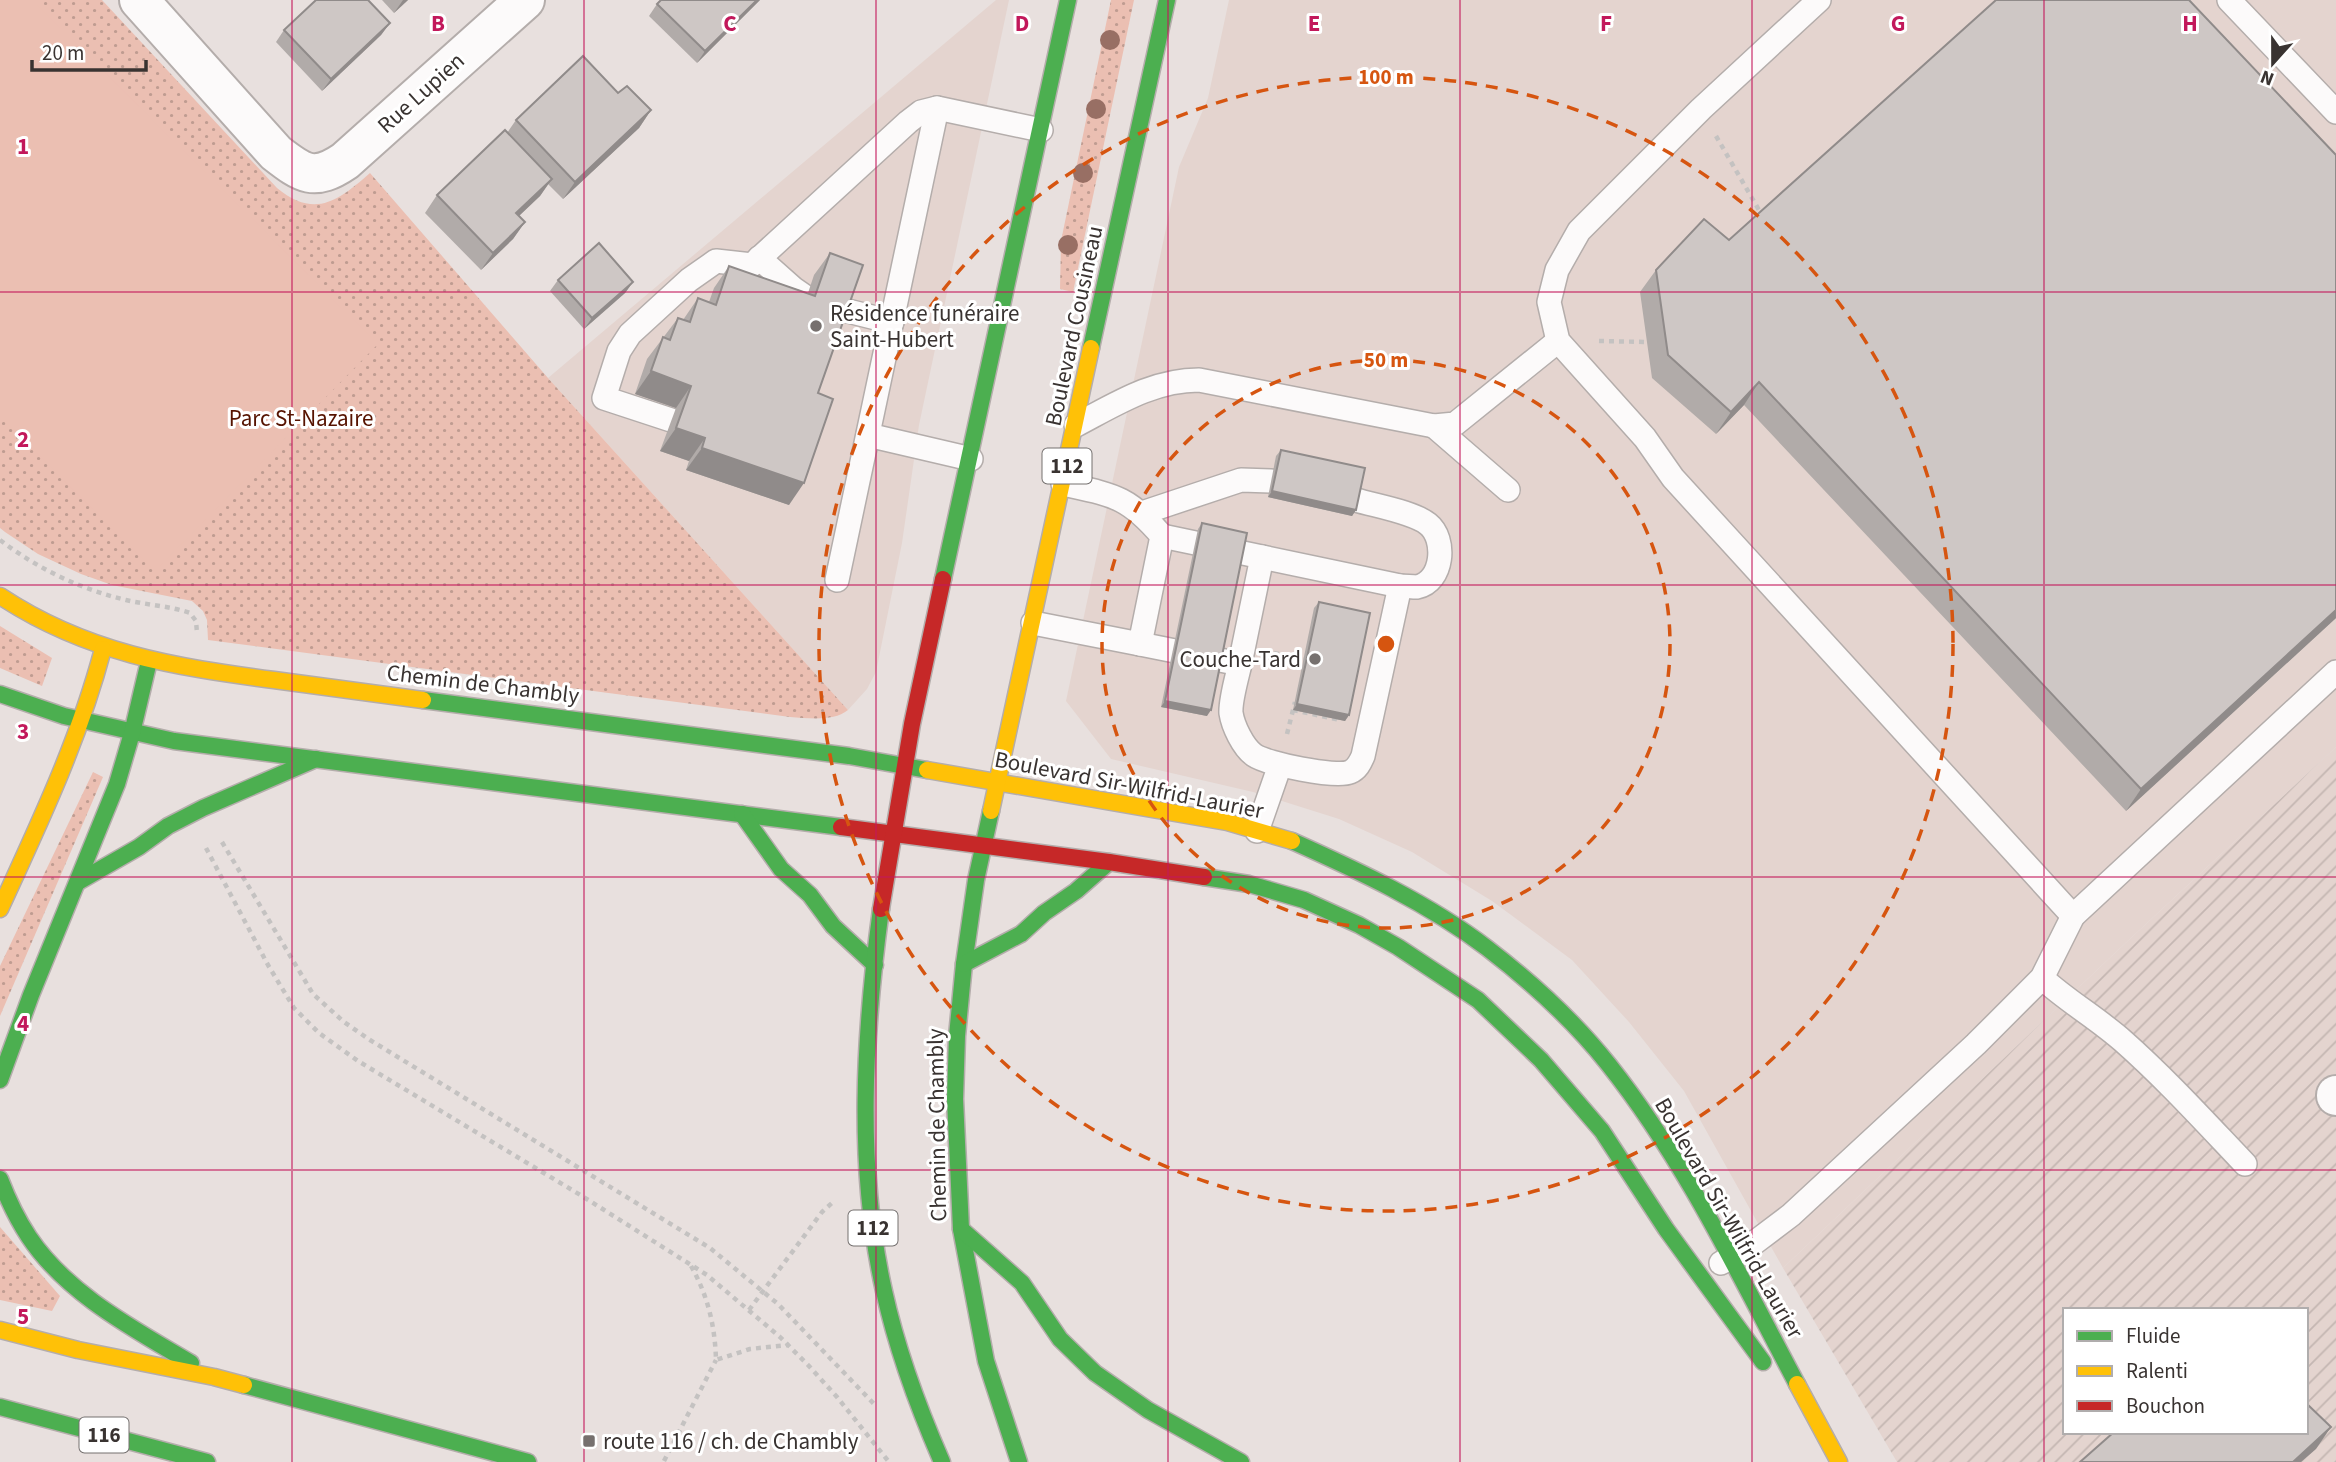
<svg xmlns="http://www.w3.org/2000/svg" width="2336" height="1462" font-family="'Source Sans 3',sans-serif">
	<style>
		.built { fill: #e4d4cf }
		.industrial { fill: url(#industrial-furrows); fill-rule: evenodd }
		.grass { fill: url(#grass-dots) }
		.garden { fill: #ebbfb2 }
		.lines { fill: none; stroke-linecap: round; stroke-linejoin: round }
		.lane-casing { stroke: #b4adab; stroke-width: 26 }
		.street-casing { stroke: #b4adab; stroke-width: 42 }
		.fast-casing { stroke: #b4adab; stroke-width: 19 }
		.slow-casing { stroke: #b4adab; stroke-width: 19 }
		.jam-casing { stroke: #b4adab; stroke-width: 19 }
		.path { stroke: #c4c2c1; stroke-width: 4.5; stroke-dasharray: 5 5; stroke-linecap: butt }
		.lane { stroke: #fcfafa; stroke-width: 23 }
		.street { stroke: #fcfafa; stroke-width: 38 }
		.fast { stroke: #4caf50; stroke-width: 16 }
		.slow { stroke: #ffc107; stroke-width: 16 }
		.jam { stroke: #c62828; stroke-width: 16 }
		.tree { fill: #986f64 }
		.wall { fill: #b1aba9 }
		.shaded-wall { fill: #908b8a }
		.building { fill: #cec7c5; stroke: #908b8a; stroke-width: 2 }
		.grid { fill: none; stroke: #c2185b; stroke-width: 2; stroke-opacity: 0.55 }
		.ring { fill: none; stroke: #d65510; stroke-width: 3.5; stroke-dasharray: 12 9 }
		.poi-dot { fill: #76706e; stroke: #fff; stroke-width: 2.5 }
		.labels { text-anchor: middle; dominant-baseline: central; stroke-width: 6; stroke-linejoin: round; paint-order: stroke }
		.shield { fill: #fff; stroke: #74706f; stroke-width: 2 }
		.shield-label { font-size: 21px; font-weight: bold; fill: #393331 }
		.street-label { font-size: 23px; fill: #393331; stroke: #fff }
		.poi-label { font-size: 23px; fill: #393331; stroke: #fff; text-anchor: start }
		.park-label { font-size: 23px; fill: #561300; stroke: #fff }
		.grid-label { font-size: 23px; text-anchor: middle; font-weight: bold; fill: #c2185b; stroke: #fff; stroke-width: 6; stroke-linejoin: round; paint-order: stroke }
		.centre { fill: #d65510; stroke: #fff; stroke-width: 3.5 }
		.ring-label { font-size: 21px; text-anchor: middle; font-weight: bold; fill: #d65510; stroke: #fff; stroke-width: 6; stroke-linejoin: round; paint-order: stroke }
	</style>
	<defs>
		<pattern id="industrial-furrows" width="10" height="10" patternUnits="userSpaceOnUse" patternTransform="scale(1.75)"><rect width="10" height="10" fill="#e4d4cf"/><path d="M-1 1l2-2M0 10L10 0M9 11l2-2" fill="none" stroke="#c4b6b2"/></pattern>
		<pattern id="grass-dots" width="8" height="8" patternUnits="userSpaceOnUse" patternTransform="scale(1.75)"><rect width="8" height="8" fill="#ebbfb2"/><path d="M2 2h.1M6 6h.1" fill="none" stroke="#bf9c91" stroke-width="1.8" stroke-linecap="round"/></pattern>
	</defs>
	<rect width="100%" height="100%" fill="#e8e0de"/>
	<g class="built">
		<polygon points="996,0 1009,0 919,425 902,543 876,672 867,689 848,710 548,378"/>
		<polygon points="1229,0 2336,0 2336,747 2117,951 1783,1268 1684,1091 1629,1022 1572,960 1492,901 1412,852 1339,819 1253,792 1111,759 1066,701 1179,167 1208,98"/>
	</g>
	<path class="industrial" d="M2336,747V1462H1897L1783,1268L2117,951ZM2065,1310H2306V1432H2065Z"/>
	<g class="grass">
		<path d="M0,0H102L277,188C315,219 338,201 370,173L548,378L848,710C833,722 808,718 790,717L208,640L207,620L203,611L192,601L112,585L81,574L38,554L5,532L0,528Z"/>
		<polygon points="1111,0 1134,0 1073,292 1060,289 1061,241"/>
		<polygon points="0,626 52,658 42,686 0,668"/>
		<polygon points="93,772 103,777 0,1016 0,966"/>
		<polygon points="0,1227 60,1296 52,1311 0,1300"/>
	</g>
	<polygon class="garden" points="0,0 32,0 378,344 155,571 0,417"/>
	<g class="lines">
		<g class="lane-casing">
			<g id="lane">
				<polyline points="1819,0 1701,109 1579,231 1557,270 1549,302 1558,341 1645,438 1673,478 2073,916"/>
				<polyline points="2229,0 2336,112"/>
				<polyline points="759,258 794,289 807,298"/>
				<polyline points="840,309 892,322"/>
				<polyline points="671,420 604,398 619,351 630,334 689,280 716,261 752,265 908,122 921,112 937,108"/>
				<path d="M1076,425C1116,404 1153,380 1199,380L1434,426L1455,424L1558,341"/>
				<polyline points="1434,426 1508,490"/>
				<polyline points="868,435 971,459"/>
				<polyline points="1142,513 1241,480 1271,481"/>
				<path d="M1262,557L1400,586C1405,586 1412,587 1417,587C1443,582 1447,539 1428,524C1413,512 1376,506 1356,500"/>
				<polyline points="837,580 937,108 1041,130"/>
				<path d="M1033,623L1140,644L1162,536C1128,496 1113,495 1063,484"/>
				<polyline points="1140,644 1240,664 1262,557 1162,536"/>
				<path d="M1240,664C1237,677 1230,701 1231,713C1233,726 1243,747 1254,755C1267,764 1336,778 1350,772C1357,769 1360,763 1363,756L1400,586"/>
				<polyline points="1257,831 1280,765"/>
				<path d="M2042,978C2067,1001 2097,1018 2123,1041C2166,1079 2205,1122 2245,1164"/>
				<polyline points="1721,1263 1754,1243 1791,1215 1976,1044 2042,978 2073,916 2336,672"/>
			</g>
		</g>
		<g class="street-casing">
			<g id="street">
				<path d="M139,0L276,153C303,174 314,182 345,161L525,0"/>
				<polyline points="2336,1095 2336,1096"/>
			</g>
		</g>
		<g class="fast-casing">
			<g id="fast">
				<polyline points="1091,348 1167,0"/>
				<polyline points="943,579 1068,0"/>
				<polyline points="0,694 64,716 174,741 841,827"/>
				<polyline points="423,700 849,756 927,770"/>
				<polyline points="991,811 976,880 964,964 957,1036 955,1099 961,1229 986,1361 1019,1462"/>
				<polyline points="742,814 781,869 810,895 833,926 875,965"/>
				<path d="M1292,841C1359,871 1428,903 1487,948C1530,981 1575,1022 1609,1065C1686,1162 1739,1275 1797,1384"/>
				<polyline points="1204,877 1249,884 1304,900 1359,925 1398,947 1478,1000 1541,1060 1602,1131 1666,1229 1763,1362"/>
				<polyline points="78,882 139,847 168,826 203,808 316,759"/>
				<path d="M881,909C864,1034 856,1167 884,1291C897,1350 918,1407 942,1462"/>
				<polyline points="964,964 1021,934 1044,913 1076,891 1109,862"/>
				<polyline points="0,1080 31,995 117,784 132,733 149,661"/>
				<path d="M0,1179C8,1200 17,1219 29,1237C67,1294 134,1329 191,1363"/>
				<polyline points="961,1229 1022,1283 1060,1339 1095,1373 1148,1410 1241,1462"/>
				<polyline points="244,1385 528,1462"/>
				<polyline points="0,1407 207,1462"/>
			</g>
		</g>
		<g class="slow-casing">
			<g id="slow">
				<path d="M0,596C86,653 174,667 274,680C323,687 373,693 423,700"/>
				<polyline points="927,770 1227,822 1292,841"/>
				<polyline points="991,811 1091,348"/>
				<path d="M0,909C39,824 79,740 103,649"/>
				<polyline points="0,1330 78,1350 214,1377 244,1385"/>
				<polyline points="1797,1384 1839,1462"/>
			</g>
		</g>
		<g class="jam-casing">
			<g id="jam">
				<polyline points="841,827 1109,862 1204,877"/>
				<polyline points="881,909 912,724 943,579"/>
			</g>
		</g>
		<g class="path">
			<polyline points="1716,136 1763,217"/>
			<polyline points="1599,341 1647,342"/>
			<path d="M0,540C38,569 80,589 126,600C147,605 170,606 190,613L196,621L197,633"/>
			<polyline points="1274,653 1304,659"/>
			<polyline points="1293,710 1340,720"/>
			<polyline points="1287,734 1295,702"/>
			<polyline points="222,842 313,994 344,1022 370,1040 710,1248 778,1304 875,1405"/>
			<polyline points="206,848 268,965 294,1008 319,1033 358,1061 582,1196 707,1275 780,1337 808,1365 837,1397 889,1462"/>
			<path d="M691,1266C708,1296 715,1326 716,1360L750,1349L788,1345"/>
			<polyline points="749,1310 822,1212 832,1203"/>
			<polyline points="664,1461 716,1360"/>
		</g>
		<use href="#lane" class="lane"/>
		<use href="#street" class="street"/>
		<use href="#fast" class="fast"/>
		<use href="#slow" class="slow"/>
		<use href="#jam" class="jam"/>
	</g>
	<g class="tree">
		<circle cx="1110" cy="40" r="10"/>
		<circle cx="1096" cy="109" r="10"/>
		<circle cx="1083" cy="173" r="10"/>
		<circle cx="1068" cy="245" r="10"/>
	</g>
	<g class="wall">
		<polygon points="382,0 408,0 394,13"/>
		<polygon points="760,0 697,63 649,16 657,4"/>
		<polygon points="390,23 381,35 322,91 276,42 284,30"/>
		<polygon points="618,93 651,110 639,128 563,199 548,184 540,196 519,216 525,222 513,239 481,270 425,213 437,195 507,133 516,120"/>
		<polygon points="2336,155 2336,618 2126,811 1744,405 1716,434 1652,378 1640,292 1656,270 1729,240"/>
		<polygon points="830,253 818,393 789,505 686,470 689,461 660,451 676,408 635,394 647,359 678,318 683,320 698,298 709,302 714,288 729,266 808,293 814,275"/>
		<polygon points="558,280 633,282 625,293 584,329 550,291"/>
		<polygon points="1281,450 1356,510 1352,516 1268,497 1276,456"/>
		<polygon points="1202,523 1207,716 1161,707 1198,529"/>
		<polygon points="1319,602 1349,715 1345,721 1293,710 1314,608"/>
	</g>
	<g class="shaded-wall">
		<polygon points="403,0 408,0 394,13"/>
		<polygon points="757,0 760,0 697,63 705,51"/>
		<polygon points="390,23 381,35 322,91 331,79"/>
		<polygon points="651,110 639,128 563,199 575,182"/>
		<polygon points="552,179 540,196 504,230 516,213"/>
		<polygon points="525,222 513,239 481,270 493,253"/>
		<polygon points="633,282 625,293 584,329 592,318"/>
		<polygon points="651,371 691,386 676,408 635,394"/>
		<polygon points="1759,382 1744,405 1716,434 1731,412"/>
		<polygon points="676,428 705,438 689,461 660,451"/>
		<polygon points="702,448 804,483 789,505 686,470"/>
		<polygon points="1272,491 1356,510 1352,516 1268,497"/>
		<polygon points="2336,610 2336,618 2126,811 2141,789"/>
		<polygon points="1165,701 1211,710 1207,716 1161,707"/>
		<polygon points="1297,704 1349,715 1345,721 1293,710"/>
		<polygon points="2331,1427 2316,1449 2301,1462 2293,1462"/>
	</g>
	<g class="building">
		<polygon points="316,0 368,0 390,23 331,79 284,30"/>
		<polygon points="661,0 757,0 705,51 657,4"/>
		<polygon points="1996,0 2189,0 2336,155 2336,610 2141,789 1759,382 1731,412 1668,355 1656,270 1704,219 1729,240"/>
		<polygon points="583,56 618,93 627,86 651,110 575,182 516,120"/>
		<polygon points="505,130 552,179 516,213 525,222 493,253 437,195"/>
		<polygon points="599,243 633,282 592,318 558,280"/>
		<polygon points="830,253 863,265 818,393 833,399 804,483 702,448 705,438 676,428 691,386 651,371 663,337 670,340 678,318 690,322 698,298 716,305 729,266 815,296"/>
		<polygon points="1281,450 1365,468 1356,510 1272,491"/>
		<polygon points="1202,523 1247,533 1211,710 1165,701"/>
		<polygon points="1319,602 1370,613 1349,715 1297,704"/>
		<polygon points="2306,1403 2331,1427 2293,1462 2080,1462 2114,1432 2306,1432"/>
	</g>
	<path class="grid" d="M292,0V1462M584,0V1462M876,0V1462M1168,0V1462M1460,0V1462M1752,0V1462M2044,0V1462M0,292H2336M0,585H2336M0,877H2336M0,1170H2336"/>
	<g class="ring">
		<circle cx="1386" cy="644" r="284"/>
		<circle cx="1386" cy="644" r="567"/>
	</g>
	<g class="poi-dot">
		<circle cx="816" cy="326" r="7"/>
		<circle cx="1315" cy="659" r="7"/>
		<rect x="582" y="1434" width="14" height="14" rx="3.5"/>
	</g>
	<g class="labels">
		<g class="shield">
			<rect x="1042.5" y="448.5" width="49" height="35" rx="5"/>
			<rect x="848.5" y="1210.5" width="49" height="35" rx="5"/>
			<rect x="79.5" y="1417.5" width="49" height="35" rx="5"/>
		</g>
		<g class="shield-label">
			<text x="1067" y="466">112</text>
			<text x="873" y="1228">112</text>
			<text x="104" y="1435">116</text>
		</g>
		<g class="street-label">
			<text transform="translate(421 93) rotate(-42)">Rue Lupien</text>
			<text transform="translate(1074 326) rotate(-78)">Boulevard Cousineau</text>
			<text transform="translate(483 684) rotate(7)">Chemin de Chambly</text>
			<text transform="translate(1129 785) rotate(11)">Boulevard Sir-Wilfrid-Laurier</text>
			<text transform="translate(937 1125) rotate(-91)">Chemin de Chambly</text>
			<text transform="translate(1729 1218) rotate(60)">Boulevard Sir-Wilfrid-Laurier</text>
		</g>
		<g class="poi-label">
			<text x="830" y="313">Résidence funéraire<tspan x="830" dy="26">Saint-Hubert</tspan></text>
			<text x="1301" y="659" text-anchor="end">Couche-Tard</text>
			<text x="603" y="1441">route 116 / ch. de Chambly</text>
		</g>
		<g class="park-label">
			<text x="301" y="418">Parc St-Nazaire</text>
		</g>
	</g>
	<g class="grid-label">
		<text x="438" y="31">B</text>
		<text x="730" y="31">C</text>
		<text x="1022" y="31">D</text>
		<text x="1314" y="31">E</text>
		<text x="1606" y="31">F</text>
		<text x="1898" y="31">G</text>
		<text x="2190" y="31">H</text>
		<text x="23" y="154">1</text>
		<text x="23" y="447">2</text>
		<text x="23" y="739">3</text>
		<text x="23" y="1031">4</text>
		<text x="23" y="1324">5</text>
	</g>
	<circle cx="1386" cy="644" r="10" class="centre"/>
	<g class="ring-label">
		<text x="1386" y="84">100 m</text>
		<text x="1386" y="367">50 m</text>
	</g>
	<rect x="2063" y="1308" width="245" height="126" fill="#ffffff" stroke="#b0adad" stroke-width="2"/>
	<rect x="2077" y="1331" width="35" height="10" fill="#4caf50" stroke="#b0adad" stroke-width="2"/>
	<text x="2126" y="1343" font-size="21" fill="#393331">Fluide</text>
	<rect x="2077" y="1366" width="35" height="10" fill="#ffc107" stroke="#b0adad" stroke-width="2"/>
	<text x="2126" y="1378" font-size="21" fill="#393331">Ralenti</text>
	<rect x="2077" y="1401" width="35" height="10" fill="#c62828" stroke="#b0adad" stroke-width="2"/>
	<text x="2126" y="1413" font-size="21" fill="#393331">Bouchon</text>
	<g transform="translate(2273 63) rotate(201)" stroke="#ffffff" stroke-width="5" paint-order="stroke">
	<path d="M0-5L12 26L0 18L-12 26Z" fill="#393331"/>
	<text y="-10" font-size="19" font-weight="bold" text-anchor="middle" fill="#393331">N</text>
	</g>
	<path d="M32 60v10h114v-10" fill="none" stroke="#393331" stroke-width="3.5"/>
	<text x="42" y="60" font-size="21" fill="#393331" stroke="#ffffff" stroke-width="5" paint-order="stroke">20 m</text>
</svg>
